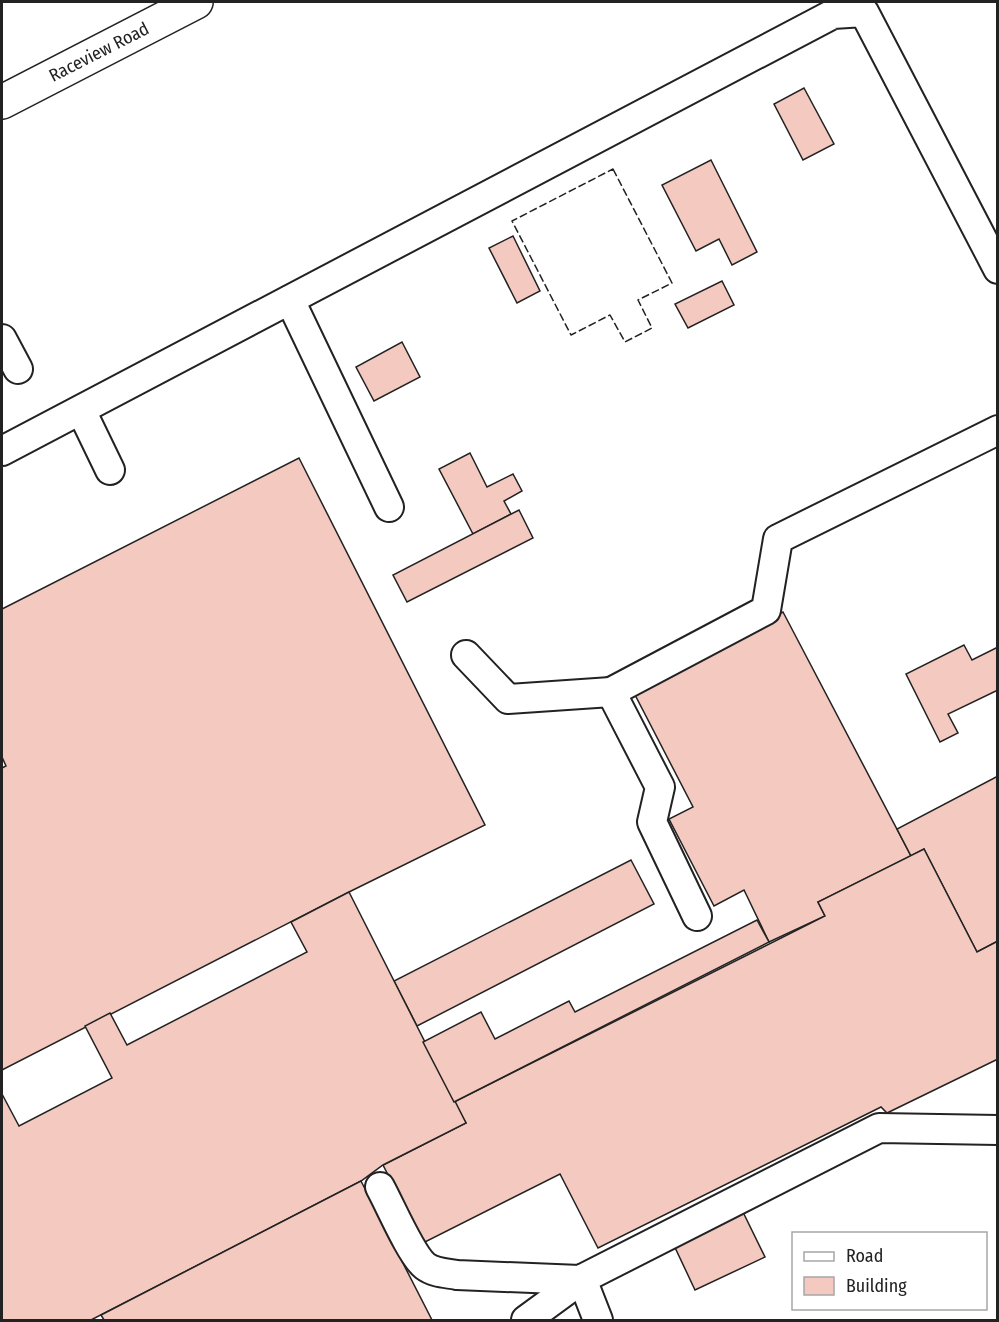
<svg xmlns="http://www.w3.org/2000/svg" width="999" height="1322" font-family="'Fira Sans Condensed',sans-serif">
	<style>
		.building { fill: #f3c9c0; stroke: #222; stroke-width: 1.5 }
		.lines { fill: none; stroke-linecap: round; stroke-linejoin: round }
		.minor-casing { stroke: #222; stroke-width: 32 }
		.major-casing { stroke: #222; stroke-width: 36 }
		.minor { stroke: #fff; stroke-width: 28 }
		.major { stroke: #fff; stroke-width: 33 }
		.fence { stroke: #222; stroke-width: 1.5; stroke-dasharray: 8 3; stroke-linecap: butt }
		.labels { text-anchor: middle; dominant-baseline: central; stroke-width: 4.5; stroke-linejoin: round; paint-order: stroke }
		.street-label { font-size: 18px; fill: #222; stroke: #fff }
	</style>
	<rect width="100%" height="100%" fill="#fff"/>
	<g class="building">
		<polygon points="804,88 834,144 803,160 774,104"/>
		<polygon points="711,160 757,252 732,265 719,239 696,251 662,185"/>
		<polygon points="513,236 540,291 517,303 489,248"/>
		<polygon points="722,281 734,305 688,328 675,304"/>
		<polygon points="402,342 420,377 374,401 356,367"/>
		<polygon points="470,453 487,487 513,474 522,491 504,501 511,514 473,534 439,469"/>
		<polygon points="299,458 485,825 349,892 2,1070 2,768 6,766 2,757 2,609"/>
		<polygon points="519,510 533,538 407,602 393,575"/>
		<polygon points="783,612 911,856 818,902 825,916 769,942 744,890 714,906 669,819 693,807 632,689"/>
		<polygon points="964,645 972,660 998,647 998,690 948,714 958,733 940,742 906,674"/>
		<polygon points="998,776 998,941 977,952 924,849 911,856 897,829"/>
		<polygon points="924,849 977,952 998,941 998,1059 887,1113 881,1107 598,1248 560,1174 423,1243 383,1165 466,1123 454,1102 825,916 818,902"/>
		<polygon points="631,860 654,904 417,1026 394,981"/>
		<polygon points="349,892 466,1123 383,1165 361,1181 91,1320 2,1320 2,1094 19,1126 112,1078 85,1026 110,1013 127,1045 307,952 291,922"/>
		<polygon points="757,920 769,942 454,1102 423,1042 481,1012 495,1039 569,1001 575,1012"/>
		<polygon points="361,1181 432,1320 104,1320 101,1315"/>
		<polygon points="740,1206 765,1257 695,1290 671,1239"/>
	</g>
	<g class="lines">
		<g class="minor-casing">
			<g id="minor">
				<polyline points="290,300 389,507"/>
				<polyline points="2,339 18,369"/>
				<polyline points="81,410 110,470"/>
				<polyline points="2,451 833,14 864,12 998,269"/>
				<polyline points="466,655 508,699 611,692"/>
				<polyline points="697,916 652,822 660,787 611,692 766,610 778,539 998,430"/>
				<path d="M380,1187C390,1205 411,1255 425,1266C434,1273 447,1273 457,1275L580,1280"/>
				<polyline points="526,1320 582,1279"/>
				<polyline points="598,1320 582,1279 879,1128 998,1130"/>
			</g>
		</g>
		<g class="major-casing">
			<polyline id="major" points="2,102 196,2"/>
		</g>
		<use href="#minor" class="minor"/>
		<use href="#major" class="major"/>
		<polygon class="fence" points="613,169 672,283 638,300 652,328 625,342 610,315 571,335 512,221"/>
	</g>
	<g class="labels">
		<g class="street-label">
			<text transform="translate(99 52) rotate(-27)">Raceview Road</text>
		</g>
	</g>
	<rect width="999" height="1322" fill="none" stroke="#222222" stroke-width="6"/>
	<rect x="792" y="1232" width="195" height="78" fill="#ffffff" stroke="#a7a7a7" stroke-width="1.5"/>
	<rect x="804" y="1252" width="30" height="9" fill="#ffffff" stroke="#a7a7a7" stroke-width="1.5"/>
	<text x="846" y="1262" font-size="18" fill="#222222">Road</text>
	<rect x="804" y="1277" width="30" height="18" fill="#f3c9c0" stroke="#a7a7a7" stroke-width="1.5"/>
	<text x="846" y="1292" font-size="18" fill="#222222">Building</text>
</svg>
